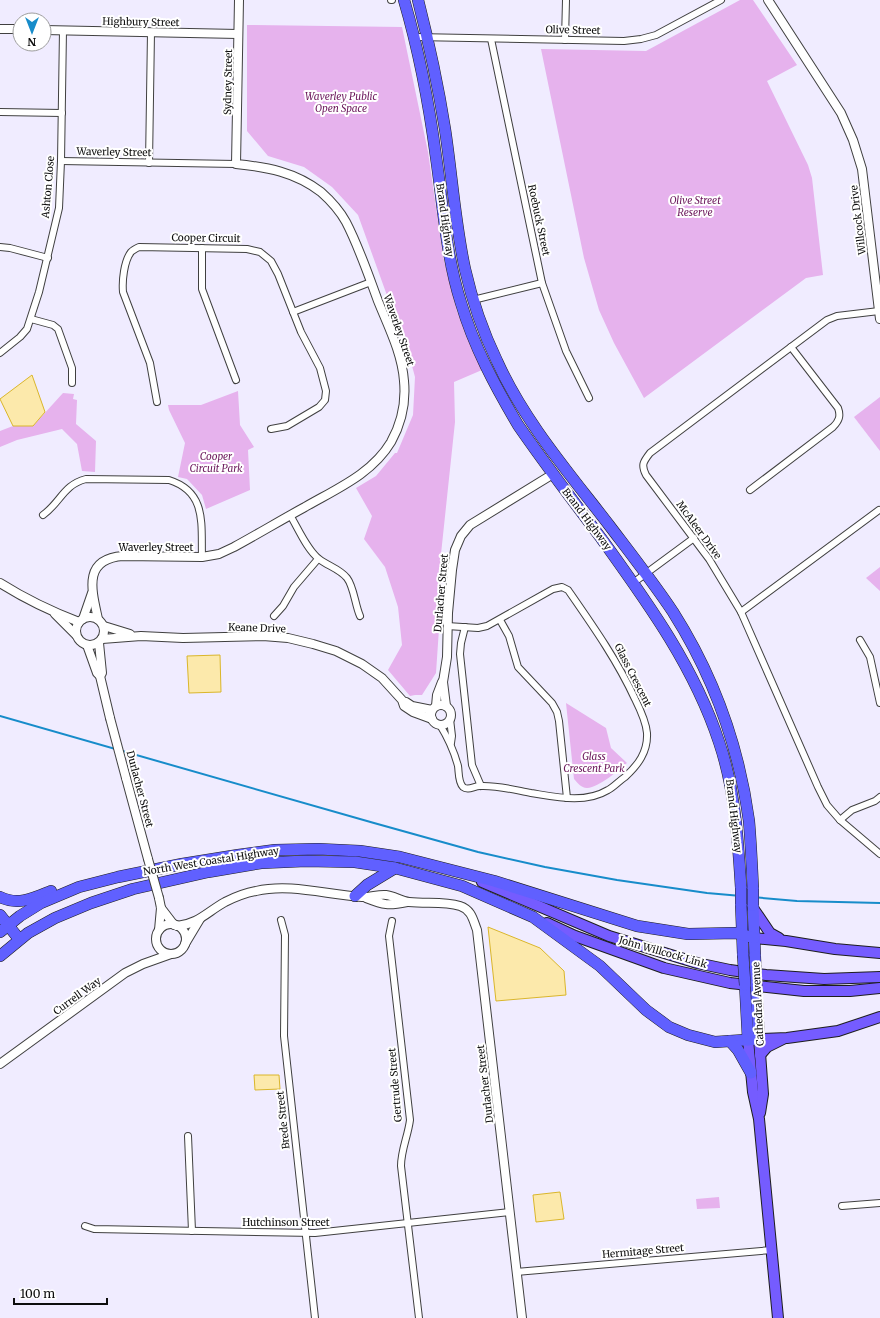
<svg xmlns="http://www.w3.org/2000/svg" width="880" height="1318" font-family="Merriweather,serif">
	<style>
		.green { fill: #e6b2ed }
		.water { fill: #fce9ab; stroke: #dab62b }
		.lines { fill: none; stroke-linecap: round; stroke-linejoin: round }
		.minor-casing { stroke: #404040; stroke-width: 8 }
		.tertiary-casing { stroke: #404040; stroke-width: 10 }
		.primary-casing { stroke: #1e1e1e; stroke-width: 12 }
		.trunk-casing { stroke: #1e1e1e; stroke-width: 12 }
		.minor { stroke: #fff; stroke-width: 6 }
		.tertiary { stroke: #fff; stroke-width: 8 }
		.primary { stroke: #755cff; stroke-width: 10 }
		.trunk { stroke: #6060ff; stroke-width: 11 }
		.rail { stroke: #178cca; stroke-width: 2 }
		.tertiary-bridge-casing { stroke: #404040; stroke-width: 10; stroke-linecap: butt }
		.trunk-bridge-casing { stroke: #1e1e1e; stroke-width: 12; stroke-linecap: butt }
		.tertiary-bridge { stroke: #fff; stroke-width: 8 }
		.trunk-bridge { stroke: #6060ff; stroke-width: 11 }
		.labels { text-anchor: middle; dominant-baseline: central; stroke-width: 4; stroke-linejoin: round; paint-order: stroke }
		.street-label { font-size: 10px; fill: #0d0d0d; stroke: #fff }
		.park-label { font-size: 10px; font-style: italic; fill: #6b175b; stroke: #fff }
	</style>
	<rect width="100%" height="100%" fill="#f0ecff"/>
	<g class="green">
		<polygon points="740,0 753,0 797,65 767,81 808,165 812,178 823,275 806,278 644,398 614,343 599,310 584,258 541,49 646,51"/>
		<polygon points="247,25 402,27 428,152 443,256 457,311 482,370 454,382 455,422 441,554 444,555 436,673 422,695 415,695 410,696 388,670 402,645 398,607 385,567 364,539 372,516 356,488 376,476 395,453 397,453 413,415 415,377 411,362 358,215 332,187 304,167 268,156 247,131"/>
		<polygon points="238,391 240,425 254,447 248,450 250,490 206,509 202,495 187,479 178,477 185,443 169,410 168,405 201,405"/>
		<polygon points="63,393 74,394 73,399 77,400 76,424 96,441 95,472 82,471 77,444 62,429 17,440 0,447 0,431 13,426 33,426"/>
		<polygon points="880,397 880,451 854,417"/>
		<polygon points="880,567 880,591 866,578"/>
		<path d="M566,703L606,728L611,748L627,763C617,771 600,787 587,788C581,788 577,782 574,779Z"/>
		<polygon points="719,1197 720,1208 697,1209 696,1199"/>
	</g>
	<g class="water">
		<polygon points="32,375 45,412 33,426 13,426 0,399"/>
		<polygon points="220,655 221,692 189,693 187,656"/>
		<polygon points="488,927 540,948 564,971 566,995 496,1001"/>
		<polygon points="254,1075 279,1075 280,1089 255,1090"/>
		<polygon points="560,1192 564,1219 536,1222 533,1195"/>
	</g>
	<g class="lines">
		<g class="minor-casing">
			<g id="minor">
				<polyline points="391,0 392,0"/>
				<polyline points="415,37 624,41 641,39 656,35 721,0"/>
				<polyline points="491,39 542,283 566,351 589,398"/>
				<polyline points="565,40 566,0"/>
				<polyline points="0,112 62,113"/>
				<polyline points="61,161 236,164"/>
				<polyline points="149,163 151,32"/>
				<polyline points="0,247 10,248 48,258"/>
				<polyline points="202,248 202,289 236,380"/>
				<polyline points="473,300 542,283"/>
				<path d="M879,311L837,316L827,320L650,453C643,462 641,465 646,475L709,559L741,612L818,787L827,805L840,820L880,854"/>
				<polyline points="293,312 371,282"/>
				<polyline points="31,319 53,325 58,329 72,368 72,383"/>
				<polyline points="0,353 20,337 27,329 39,292 59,208 61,161 63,30"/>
				<path d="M157,402L150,363L123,292C122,281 124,261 131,252C133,250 137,248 139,247L247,249L260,252L271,261L278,274L301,332L320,368L326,391L325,400L319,407L287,426L271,429"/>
				<path d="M750,490L833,427C839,421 841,416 838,408L791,347"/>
				<path d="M43,515C61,502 63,485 86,479L169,480C207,492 201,524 202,557"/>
				<path d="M290,515C298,528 307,550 319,559C328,566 340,569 347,578C354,587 355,605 360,616"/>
				<polyline points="633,583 694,538"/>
				<polyline points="741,612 879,510"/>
				<polyline points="274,616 283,606 294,587 318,559"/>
				<polyline points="500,620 509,636 518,667 552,703 557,712 559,721 567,798"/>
				<polyline points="465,627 461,643 460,654 472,765 481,786"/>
				<polyline points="860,640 870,657 880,703"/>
				<polyline points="450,719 452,736 451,743"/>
				<path d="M440,725C448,738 454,751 458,766C459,772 458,782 463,787C468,791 474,786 480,786C497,785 515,790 531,793C556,797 585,804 608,790C614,787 619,781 625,777C638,765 648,752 647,733C646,721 640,709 635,699C617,660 593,626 568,590L562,587L553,589L487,626L478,628L447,626"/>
				<polyline points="840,820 852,810 875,801 880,797"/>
				<polyline points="281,920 285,935 284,1036 315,1318"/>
				<path d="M392,921L389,936L410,1120C408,1136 401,1150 401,1166L419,1318"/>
				<polyline points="188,1136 192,1231"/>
				<polyline points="842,1206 880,1203"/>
				<polyline points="85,1226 94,1229 315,1233 510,1212"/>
				<polyline points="516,1272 772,1250"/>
			</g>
		</g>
		<g class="tertiary-casing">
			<g id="tertiary">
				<polyline points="768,0 841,113 853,140 862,169 880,319"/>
				<polyline points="0,29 20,29"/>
				<polyline points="44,30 238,34"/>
				<path d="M0,583C27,600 50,611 79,622"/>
				<polyline points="55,614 76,635"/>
				<circle cx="90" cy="631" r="14"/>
				<polyline points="83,619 92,593"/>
				<path d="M98,619C92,591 82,559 123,556L202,557L219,554L234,547C258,534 281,520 305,507C336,489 372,474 391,442C401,424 406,402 404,381C402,353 388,326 378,301C368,274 359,247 346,222C340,211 330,200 321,192C295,172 267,167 236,164L239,0"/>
				<polyline points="104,626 130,634"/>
				<polyline points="102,639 141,636 183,638 263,636 288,638 313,644 336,651 362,664 382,678 402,700 404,706 413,712 432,719"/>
				<polyline points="99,643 102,673 100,676"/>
				<polyline points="87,645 97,673 100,676 110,718"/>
				<polyline points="406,702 412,706 432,710"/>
				<circle cx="441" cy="715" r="10"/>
				<polyline points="436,706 437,695 442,682"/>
				<polyline points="446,706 443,682 447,657 448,613 452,570 455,550 461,536 470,525 553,474"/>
				<polyline points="126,778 148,859"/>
				<polyline points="159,898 161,908 159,930"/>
				<path d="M366,898C384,905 388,906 407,902"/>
				<polyline points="161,908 174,925"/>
				<circle cx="171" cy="939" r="15"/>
				<path d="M177,926C198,924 207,912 225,902C235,897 245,893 256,891C291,883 327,895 362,897C370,898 378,894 386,895C394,896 401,901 409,902C426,904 444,901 460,906C472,910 473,920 477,930L522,1318"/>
				<polyline points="185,944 200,919"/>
				<polyline points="0,1064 125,973 143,964 171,954"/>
			</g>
		</g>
		<g class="primary-casing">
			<g id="primary">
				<polyline points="482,882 609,936 697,963 730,970 766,975 824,979 880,977"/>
				<polyline points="753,908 770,933 779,938"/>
				<polyline points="547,923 575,936 664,968 730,983 804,991 850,991 880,988"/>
				<polyline points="754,938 786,941 835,949 880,953"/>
				<polyline points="748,1040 753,1092 759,1119 778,1318"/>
				<polyline points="760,1055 767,1047 783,1039"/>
				<polyline points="760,1113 763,1094 759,1039 787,1038 838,1031 880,1017"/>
			</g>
		</g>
		<g class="trunk-casing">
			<g id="trunk">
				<path d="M404,0C419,51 429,104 436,157C443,205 446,256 461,303C474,347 495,386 518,425C545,464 573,501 601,538C647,602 694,666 719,742C735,789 738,839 741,888"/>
				<path d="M418,0C429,43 438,85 445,129C452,175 455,223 465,269C472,300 483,332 497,361C524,421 569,473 609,525C631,554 653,582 673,612C713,675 739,747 749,821C751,844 752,867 753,889"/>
				<polyline points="355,896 367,885 395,868"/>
				<path d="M0,897C18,906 34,898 51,891"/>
				<polyline points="741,904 743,955"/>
				<polyline points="753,905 755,956"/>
				<polyline points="0,915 19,939"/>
				<polyline points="0,932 20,916 41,903 79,887 118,877 182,864 238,855 275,850 318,849 360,851 400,857 494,881 637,926 688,934 736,933 754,938"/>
				<polyline points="0,956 28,933 55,918 91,903 133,889 208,872 261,863 306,861 355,862 395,868 462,886 533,917 600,966 646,1010 669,1027 688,1035 715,1042 759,1039 757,1001"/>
				<polyline points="745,985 748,1040"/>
				<polyline points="730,1041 738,1050 751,1073"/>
			</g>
		</g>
		<use href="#minor" class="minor"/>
		<use href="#tertiary" class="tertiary"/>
		<use href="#primary" class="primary"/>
		<use href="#trunk" class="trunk"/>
		<polyline class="rail" points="0,716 374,823 478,852 545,867 617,880 707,893 797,901 880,903"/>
		<g class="tertiary-bridge-casing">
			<g id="tertiary-bridge">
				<polyline points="110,718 126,778"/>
				<polyline points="148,859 159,898"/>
			</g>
		</g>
		<g class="trunk-bridge-casing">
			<g id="trunk-bridge">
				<polyline points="741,888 741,904"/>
				<polyline points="753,889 753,905"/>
				<polyline points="743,955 745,985"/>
				<polyline points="755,956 757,1001"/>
			</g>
		</g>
		<use href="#tertiary-bridge" class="tertiary-bridge"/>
		<use href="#trunk-bridge" class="trunk-bridge"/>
	</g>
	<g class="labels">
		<g class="street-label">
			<text transform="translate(141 22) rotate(1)">Highbury Street</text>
			<text transform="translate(573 30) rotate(1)">Olive Street</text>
			<text transform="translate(228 82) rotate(-89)">Sydney Street</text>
			<text transform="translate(114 152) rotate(1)">Waverley Street</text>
			<text transform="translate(48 187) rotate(-85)">Ashton Close</text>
			<text transform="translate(445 220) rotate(82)">Brand Highway</text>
			<text transform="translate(539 220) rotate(78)">Roebuck Street</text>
			<text transform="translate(858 220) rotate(-97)">Willcock Drive</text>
			<text transform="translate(206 238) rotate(1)">Cooper Circuit</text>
			<text transform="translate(399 330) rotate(71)">Waverley Street</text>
			<text transform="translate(587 519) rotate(53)">Brand Highway</text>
			<text transform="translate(699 530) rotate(54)">McAleer Drive</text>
			<text x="156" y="547">Waverley Street</text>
			<text transform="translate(441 593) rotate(-85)">Durlacher Street</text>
			<text transform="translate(257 628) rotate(2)">Keane Drive</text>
			<text transform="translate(633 675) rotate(63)">Glass Crescent</text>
			<text transform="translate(140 789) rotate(75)">Durlacher Street</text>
			<text transform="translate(734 816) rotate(83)">Brand Highway</text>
			<text transform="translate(211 861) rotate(-9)">North West Coastal Highway</text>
			<text transform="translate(663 952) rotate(16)">John Willcock Link</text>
			<text transform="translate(77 996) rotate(-36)">Currell Way</text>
			<text transform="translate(758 1004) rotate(-93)">Cathedral Avenue</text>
			<text transform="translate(485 1084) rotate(-97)">Durlacher Street</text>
			<text transform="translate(395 1085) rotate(-95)">Gertrude Street</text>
			<text transform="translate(283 1120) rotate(-96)">Brede Street</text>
			<text x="286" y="1222">Hutchinson Street</text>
			<text transform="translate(643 1251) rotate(-5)">Hermitage Street</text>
		</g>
		<g class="park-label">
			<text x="341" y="96">Waverley Public<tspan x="341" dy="12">Open Space</tspan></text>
			<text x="695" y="200">Olive Street<tspan x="695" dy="12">Reserve</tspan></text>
			<text x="216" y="456">Cooper<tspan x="216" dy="12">Circuit Park</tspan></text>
			<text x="594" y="756">Glass<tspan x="594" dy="12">Crescent Park</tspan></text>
		</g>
	</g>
	<g transform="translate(32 32) rotate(180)"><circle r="19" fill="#ffffff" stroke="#9e9e9e"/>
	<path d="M0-3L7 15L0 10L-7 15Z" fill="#178cca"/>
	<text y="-6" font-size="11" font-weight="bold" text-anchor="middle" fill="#0d0d0d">N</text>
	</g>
	<path d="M14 1298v6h93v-6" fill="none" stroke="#0d0d0d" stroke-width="2"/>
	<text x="20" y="1298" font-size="12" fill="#0d0d0d" stroke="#ffffff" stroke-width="3" paint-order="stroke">100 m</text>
</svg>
